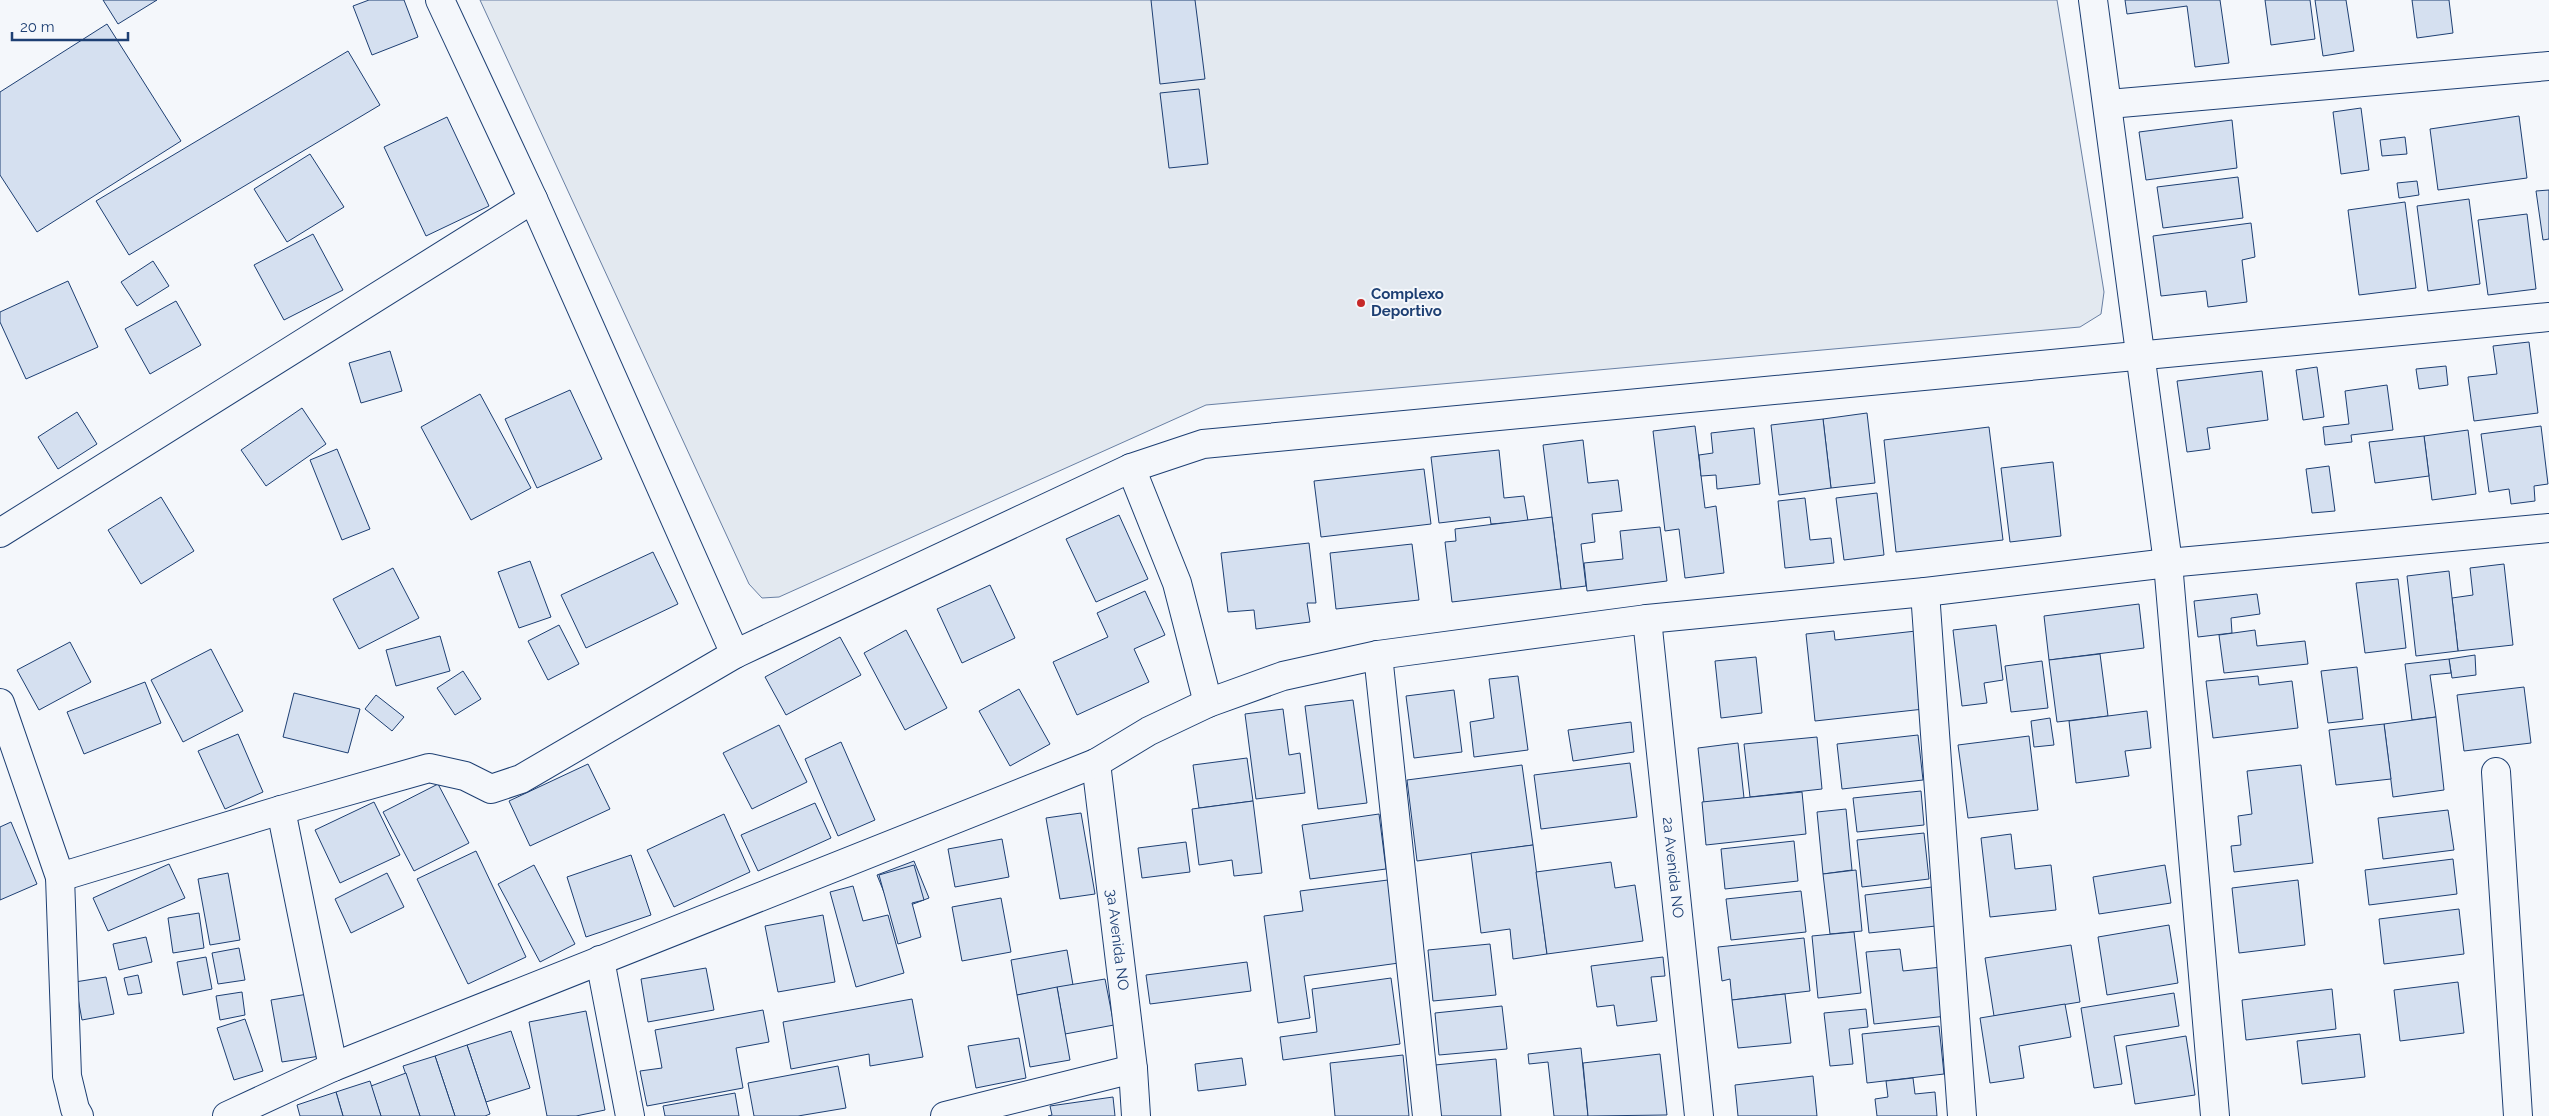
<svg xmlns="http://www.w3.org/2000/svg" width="2549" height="1116" font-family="Raleway,sans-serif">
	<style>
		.pitch { fill: #e3e9f0; stroke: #687fa3 }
		.building { fill: #d5e0f0; stroke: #1d3f73 }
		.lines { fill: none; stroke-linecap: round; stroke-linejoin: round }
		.street-casing { stroke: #1d3f73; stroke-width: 30 }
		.street { stroke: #f4f7fb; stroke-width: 28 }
		.poi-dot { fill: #c62828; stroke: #f4f7fb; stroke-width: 2 }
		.labels { text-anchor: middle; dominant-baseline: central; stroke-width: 4; stroke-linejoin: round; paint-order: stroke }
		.poi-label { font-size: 15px; font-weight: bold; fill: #1d3f73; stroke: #f4f7fb; text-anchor: start }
		.street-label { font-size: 15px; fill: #1d3f73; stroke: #f4f7fb }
	</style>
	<rect width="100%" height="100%" fill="#f4f7fb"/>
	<polygon class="pitch" points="480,0 2057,0 2104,292 2101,314 2080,327 1206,405 779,597 762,598 749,584"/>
	<g class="building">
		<polygon points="103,0 157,0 118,24"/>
		<polygon points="369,0 404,0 418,37 372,55 353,6"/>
		<polygon points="1151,0 1195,0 1205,79 1160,84"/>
		<polygon points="2125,0 2220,0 2229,63 2195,67 2187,6 2127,14"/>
		<polygon points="2265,0 2310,0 2315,39 2271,45"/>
		<polygon points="2315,0 2346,0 2354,51 2323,56"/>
		<polygon points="2412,0 2449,0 2453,33 2417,38"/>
		<polygon points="107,24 181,141 37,232 0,175 0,92"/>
		<polygon points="348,51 380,105 129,255 96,201"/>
		<polygon points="1199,89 1208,164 1169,168 1160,93"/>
		<polygon points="2361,108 2369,170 2341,174 2333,112"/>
		<polygon points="2519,116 2527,178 2438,190 2430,129"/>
		<polygon points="447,117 489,206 426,236 384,147"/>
		<polygon points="2232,120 2237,168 2146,180 2139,132"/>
		<polygon points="2405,137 2407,154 2382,156 2380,140"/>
		<polygon points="310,154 344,207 287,242 254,189"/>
		<polygon points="2238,177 2243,218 2163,228 2157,187"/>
		<polygon points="2417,181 2419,195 2399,198 2397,183"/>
		<polygon points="2549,190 2549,239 2543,240 2536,191"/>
		<polygon points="2469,199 2480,284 2428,291 2417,206"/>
		<polygon points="2405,202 2416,288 2359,295 2348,210"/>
		<polygon points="2527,214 2536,289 2488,295 2478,220"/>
		<polygon points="2251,223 2255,257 2242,260 2247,302 2208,307 2206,291 2161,296 2153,236"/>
		<polygon points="313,234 343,290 284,320 254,265"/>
		<polygon points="153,261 169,286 137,306 121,282"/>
		<polygon points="68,281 98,347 26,379 0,322 0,312"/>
		<polygon points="176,301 201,345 150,374 125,329"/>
		<polygon points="2529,342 2538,413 2474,421 2468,377 2497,374 2493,346"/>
		<polygon points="390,351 402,391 361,403 349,363"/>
		<polygon points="2446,366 2448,385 2419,389 2416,369"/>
		<polygon points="2317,367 2324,417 2303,420 2296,370"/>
		<polygon points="2262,371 2268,420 2207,428 2210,449 2187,452 2177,381"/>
		<polygon points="2387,385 2393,430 2351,435 2352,442 2325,445 2323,427 2349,424 2345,391"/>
		<polygon points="570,390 602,459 537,488 505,419"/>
		<polygon points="480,394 531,488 471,520 421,427"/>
		<polygon points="302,408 326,444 266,486 241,450"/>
		<polygon points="77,412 97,444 58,469 38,437"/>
		<polygon points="1867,413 1875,483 1831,488 1823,419"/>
		<polygon points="1823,419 1831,488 1779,495 1771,425"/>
		<polygon points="1695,426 1705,508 1716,506 1724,573 1685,578 1679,529 1665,531 1653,431"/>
		<polygon points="2541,426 2548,484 2534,486 2535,501 2511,504 2509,489 2489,492 2481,434"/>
		<polygon points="1989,427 2003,540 1896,552 1884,440"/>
		<polygon points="1754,428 1760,484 1717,489 1716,475 1701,476 1699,455 1713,453 1711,433"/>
		<polygon points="2468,430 2476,494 2432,500 2424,436"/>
		<polygon points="2424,436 2429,476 2375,483 2369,442"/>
		<polygon points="1583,440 1588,483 1618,480 1622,511 1592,514 1595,542 1581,544 1586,586 1561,589 1543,445"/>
		<polygon points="337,449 370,529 342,540 310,460"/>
		<polygon points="1499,450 1504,498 1524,496 1528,521 1491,524 1490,517 1439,523 1431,457"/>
		<polygon points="2053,462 2061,536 2010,542 2001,468"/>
		<polygon points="2329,466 2335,511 2312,513 2306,469"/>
		<polygon points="1424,469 1431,524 1321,537 1314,481"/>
		<polygon points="1877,493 1884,555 1844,560 1836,498"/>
		<polygon points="161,497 194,551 141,584 108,530"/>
		<polygon points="1805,498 1810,540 1831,538 1834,563 1785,568 1778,501"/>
		<polygon points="1119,515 1148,579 1096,602 1066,539"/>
		<polygon points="1552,517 1561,589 1452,602 1445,542 1456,541 1455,529"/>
		<polygon points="1660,527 1667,581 1587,591 1584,563 1623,559 1620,531"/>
		<polygon points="1309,543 1316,603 1307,603 1310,622 1256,629 1254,610 1228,612 1221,553"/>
		<polygon points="1412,544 1419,600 1336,609 1330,553"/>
		<polygon points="653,552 678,604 586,648 561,595"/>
		<polygon points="530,561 551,617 519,628 498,572"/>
		<polygon points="2504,564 2513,645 2458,651 2452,598 2473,595 2470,568"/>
		<polygon points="393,568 419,618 359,649 333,599"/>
		<polygon points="2449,571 2458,651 2416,656 2407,576"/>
		<polygon points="2398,579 2406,648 2365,653 2356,583"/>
		<polygon points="990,585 1015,638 962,663 937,609"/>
		<polygon points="1145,591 1165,635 1134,649 1149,682 1077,715 1053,662 1108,637 1097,613"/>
		<polygon points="2257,594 2260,614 2231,618 2232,633 2198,637 2194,601"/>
		<polygon points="2139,604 2144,648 2049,660 2044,616"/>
		<polygon points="559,625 579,664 548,680 528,641"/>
		<polygon points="1996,625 2003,680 1984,683 1987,703 1962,706 1953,630"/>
		<polygon points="906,630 947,708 905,730 864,653"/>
		<polygon points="2255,630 2257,646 2305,641 2308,664 2224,673 2219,635"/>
		<polygon points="1834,631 1835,640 1916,631 1924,709 1815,721 1806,634"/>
		<polygon points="440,636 450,671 396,686 386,650"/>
		<polygon points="840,637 861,675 786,715 765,677"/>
		<polygon points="70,642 91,682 39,710 17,670"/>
		<polygon points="211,649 243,711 183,742 151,680"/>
		<polygon points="2100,654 2108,716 2057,722 2049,660"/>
		<polygon points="2475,655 2476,675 2452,678 2449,659"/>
		<polygon points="1756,657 1762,713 1721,718 1715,661"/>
		<polygon points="2449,659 2451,673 2430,675 2436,717 2412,720 2405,664"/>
		<polygon points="2042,661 2048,708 2011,712 2005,666"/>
		<polygon points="2357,667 2363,719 2328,723 2321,671"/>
		<polygon points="463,671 481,699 455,715 437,688"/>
		<polygon points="1518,676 1528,750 1474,757 1470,722 1494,718 1489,679"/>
		<polygon points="2258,676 2259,685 2292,681 2298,728 2213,738 2206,681"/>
		<polygon points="145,682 161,723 84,754 67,712"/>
		<polygon points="2524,687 2531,743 2464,751 2457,695"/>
		<polygon points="1019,689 1050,744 1010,766 979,711"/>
		<polygon points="1454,690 1462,752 1414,758 1406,696"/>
		<polygon points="294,693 360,709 348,753 283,737"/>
		<polygon points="376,695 404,717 392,731 365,709"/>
		<polygon points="1353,700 1367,803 1318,809 1305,706"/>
		<polygon points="1283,709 1289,755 1300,753 1305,793 1256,799 1245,714"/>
		<polygon points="2147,711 2151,748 2125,751 2129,776 2076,783 2069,721"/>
		<polygon points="2436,717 2444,790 2393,797 2384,724"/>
		<polygon points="2050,718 2054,745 2034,747 2031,721"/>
		<polygon points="1631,722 1634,752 1573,761 1568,730"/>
		<polygon points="2384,724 2391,779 2336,785 2329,730"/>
		<polygon points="779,725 807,782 752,809 723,753"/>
		<polygon points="238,734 263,792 225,809 198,751"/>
		<polygon points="1918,735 1923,780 1842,789 1837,744"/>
		<polygon points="2029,736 2038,810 1968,818 1958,745"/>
		<polygon points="1817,737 1822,789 1750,797 1744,744"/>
		<polygon points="841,742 875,820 838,836 805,759"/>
		<polygon points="1738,743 1744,798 1704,803 1698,748"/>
		<polygon points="1247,758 1253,801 1199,808 1193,765"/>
		<polygon points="1630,763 1637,817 1541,829 1534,775"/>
		<polygon points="588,764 610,809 530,846 509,801"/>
		<polygon points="1522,765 1533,845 1417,861 1407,780"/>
		<polygon points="2301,765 2313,863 2234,872 2231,846 2241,845 2238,816 2252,814 2247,771"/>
		<polygon points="438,784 469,843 414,871 383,812"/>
		<polygon points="1921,791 1924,825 1857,832 1853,798"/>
		<polygon points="1802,792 1806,834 1706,845 1702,802"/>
		<polygon points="1253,801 1262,873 1234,876 1232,860 1199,865 1192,809"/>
		<polygon points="374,802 400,855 340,883 315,830"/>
		<polygon points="815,803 831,838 758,871 741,835"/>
		<polygon points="1846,809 1852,870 1823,874 1817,812"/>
		<polygon points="2448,810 2454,850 2383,859 2378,818"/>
		<polygon points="1081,813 1095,894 1060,899 1046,818"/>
		<polygon points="724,814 750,872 674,907 647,850"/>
		<polygon points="1379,814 1386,869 1310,879 1302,825"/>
		<polygon points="11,822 37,884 0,900 0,827"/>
		<polygon points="1924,833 1929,879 1862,887 1857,840"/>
		<polygon points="2011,834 2015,869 2051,865 2056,910 1990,917 1981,838"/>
		<polygon points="1002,839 1009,877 955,887 948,849"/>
		<polygon points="1794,841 1798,881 1725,889 1721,849"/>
		<polygon points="1186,842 1190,872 1142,878 1138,848"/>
		<polygon points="1533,845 1547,954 1513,959 1510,929 1481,933 1471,853"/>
		<polygon points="476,851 526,957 468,984 417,879"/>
		<polygon points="631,855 651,915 586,937 567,877"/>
		<polygon points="2453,859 2457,894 2369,905 2365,870"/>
		<polygon points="914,861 929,898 892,912 877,875"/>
		<polygon points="1611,862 1615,888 1635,885 1643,941 1547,954 1536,872"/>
		<polygon points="169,864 185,898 108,931 93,898"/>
		<polygon points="534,865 575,944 540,962 498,884"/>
		<polygon points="914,865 924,900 912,903 921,937 898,944 879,875"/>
		<polygon points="2165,865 2171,903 2099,914 2093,877"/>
		<polygon points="1856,870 1862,931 1830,934 1823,874"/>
		<polygon points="228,873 240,940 210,945 198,879"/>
		<polygon points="387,873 404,907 351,933 335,899"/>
		<polygon points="1388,880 1399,963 1304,976 1310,1018 1278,1023 1264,916 1303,911 1300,891"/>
		<polygon points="2298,880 2305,945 2239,953 2232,888"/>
		<polygon points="853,886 863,921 888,915 904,973 856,987 830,892"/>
		<polygon points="1932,887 1936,926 1869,933 1865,895"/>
		<polygon points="1801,891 1806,932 1731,940 1726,899"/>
		<polygon points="1001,898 1011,952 962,961 952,907"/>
		<polygon points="2459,909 2464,954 2384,964 2379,919"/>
		<polygon points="199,913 204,948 173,953 168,918"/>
		<polygon points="823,915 835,982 778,992 765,926"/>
		<polygon points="2169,925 2178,983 2107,995 2098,937"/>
		<polygon points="1854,932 1861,993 1818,998 1812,936"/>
		<polygon points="146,937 152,962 119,970 113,944"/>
		<polygon points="1804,938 1810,991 1732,1000 1730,979 1722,981 1718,947"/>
		<polygon points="1490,944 1496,995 1433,1001 1428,950"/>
		<polygon points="2071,945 2080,1002 1994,1016 1985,958"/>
		<polygon points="239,948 245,980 218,984 212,953"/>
		<polygon points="1900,949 1903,971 1942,967 1947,1016 1874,1024 1866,952"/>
		<polygon points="1067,950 1073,985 1017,995 1011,960"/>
		<polygon points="206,957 212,989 183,995 177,962"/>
		<polygon points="1663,957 1665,976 1651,977 1657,1021 1617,1026 1614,1005 1597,1007 1591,966"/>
		<polygon points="1247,962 1251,991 1150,1004 1146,975"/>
		<polygon points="706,968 714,1010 648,1022 641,979"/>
		<polygon points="138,975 142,993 128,995 124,978"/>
		<polygon points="106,977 114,1014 82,1020 75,982"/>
		<polygon points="1391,978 1400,1044 1283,1060 1280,1037 1317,1032 1312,989"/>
		<polygon points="1105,979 1114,1025 1065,1034 1057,987"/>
		<polygon points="2458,982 2464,1033 2400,1041 2394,990"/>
		<polygon points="1057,987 1070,1060 1030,1067 1017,995"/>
		<polygon points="2332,989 2336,1029 2246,1040 2242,1000"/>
		<polygon points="242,992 245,1015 220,1020 216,996"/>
		<polygon points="2174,993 2179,1026 2114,1036 2122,1084 2094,1088 2081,1008"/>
		<polygon points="308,994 320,1056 282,1062 271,1000"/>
		<polygon points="1785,994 1791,1043 1738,1048 1732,1000"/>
		<polygon points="912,999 923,1057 870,1066 869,1054 791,1069 783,1022"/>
		<polygon points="2065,1004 2071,1037 2019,1046 2024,1078 1990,1083 1980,1018"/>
		<polygon points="1502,1006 1507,1049 1439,1055 1435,1013"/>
		<polygon points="1866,1009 1868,1027 1849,1029 1853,1064 1830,1066 1824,1013"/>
		<polygon points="763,1010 769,1042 736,1048 743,1088 647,1106 640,1071 662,1068 655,1030"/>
		<polygon points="586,1011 605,1110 576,1116 547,1116 529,1022"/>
		<polygon points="245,1019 263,1071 234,1080 217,1028"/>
		<polygon points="1939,1026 1944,1074 1867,1083 1862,1034"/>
		<polygon points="511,1031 530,1088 486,1102 467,1045"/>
		<polygon points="2360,1034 2365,1077 2302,1084 2297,1041"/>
		<polygon points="2186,1036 2195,1095 2135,1104 2126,1046"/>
		<polygon points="1019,1038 1026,1078 976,1088 968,1046"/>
		<polygon points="467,1045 490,1114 485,1116 455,1116 435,1056"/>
		<polygon points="1581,1048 1588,1116 1554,1116 1548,1062 1529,1064 1528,1054"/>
		<polygon points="1660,1054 1667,1115 1588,1116 1583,1063"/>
		<polygon points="1403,1055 1409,1116 1335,1116 1330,1063"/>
		<polygon points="435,1056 455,1116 420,1116 403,1066"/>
		<polygon points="1242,1058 1246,1085 1198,1091 1195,1064"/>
		<polygon points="1496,1059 1501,1116 1440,1116 1435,1065"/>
		<polygon points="838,1066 846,1108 798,1116 754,1116 748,1083"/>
		<polygon points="406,1073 420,1116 381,1116 371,1086"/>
		<polygon points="1813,1076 1817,1116 1738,1116 1735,1085"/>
		<polygon points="1913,1078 1915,1094 1935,1092 1937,1116 1877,1116 1875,1099 1888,1097 1886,1081"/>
		<polygon points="370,1081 381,1116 343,1116 336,1092"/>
		<polygon points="336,1092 343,1116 300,1116 297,1105"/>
		<polygon points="735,1093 739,1116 665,1116 663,1106"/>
		<polygon points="1113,1097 1115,1116 1048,1116 1052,1115 1050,1106"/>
	</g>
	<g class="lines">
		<g class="street-casing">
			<g id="street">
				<polyline points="440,0 533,199 735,654"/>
				<polyline points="2093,0 2168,563 2215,1116"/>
				<polyline points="2109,104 2549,66"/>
				<polyline points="1131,468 1177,583 1208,703"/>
				<polyline points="0,533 533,199"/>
				<polyline points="1925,592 1962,1116"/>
				<path id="s1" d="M1647,619L1699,1116"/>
				<polyline points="1378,655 1427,1116"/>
				<polyline points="0,703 60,877 67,1076 75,1109 79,1116"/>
				<path id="s2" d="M1096,763L1133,1069L1136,1116"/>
				<polyline points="2496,772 2518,1116"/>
				<polyline points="281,810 333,1067"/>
				<polyline points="60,877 281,810 429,768 465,776 491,789 521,779 735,654 1131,468 1203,444 2549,317"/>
				<polyline points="600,960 630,1116"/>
				<polyline points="227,1116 333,1067 1096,763 1149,731 1208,703 1283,676 1378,655 1647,619 1925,592 2168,563 2549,528"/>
				<polyline points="945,1116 1133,1069"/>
			</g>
		</g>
		<use href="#street" class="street"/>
	</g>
	<circle class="poi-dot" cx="1361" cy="303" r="5"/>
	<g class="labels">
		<g class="poi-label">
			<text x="1371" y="294">Complexo<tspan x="1371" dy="17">Deportivo</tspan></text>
		</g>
		<g class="street-label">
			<text stroke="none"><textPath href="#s1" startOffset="250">2a Avenida NO</textPath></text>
			<text stroke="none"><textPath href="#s2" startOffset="178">3a Avenida NO</textPath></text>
		</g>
	</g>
	<path d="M12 32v8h116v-8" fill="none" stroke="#1d3f73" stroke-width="2.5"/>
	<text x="20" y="32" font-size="15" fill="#1d3f73" stroke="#f4f7fb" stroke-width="4" paint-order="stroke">20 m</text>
</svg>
